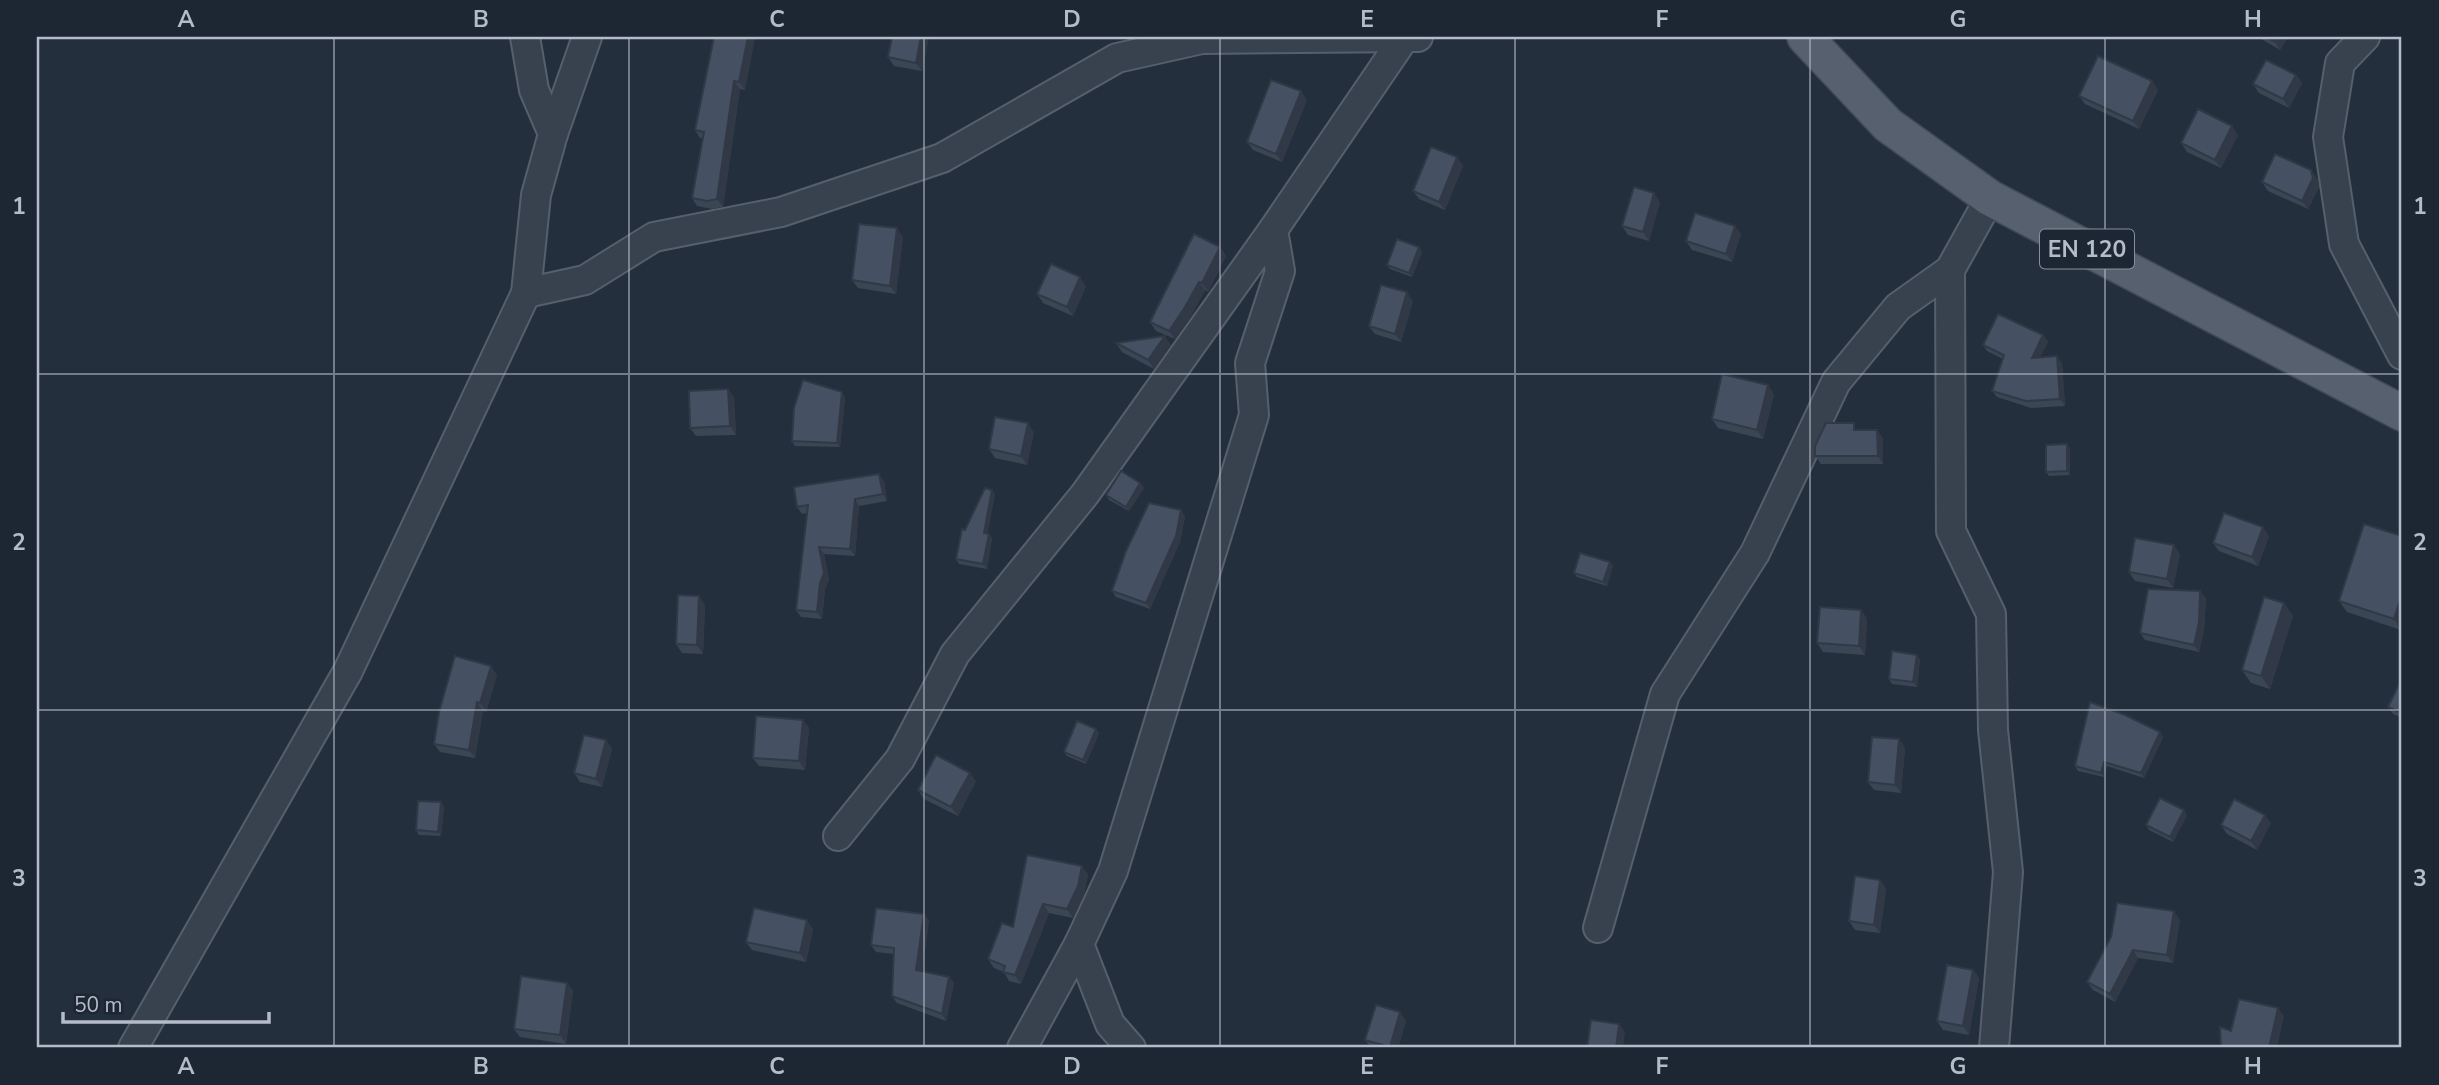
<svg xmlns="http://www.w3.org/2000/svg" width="2439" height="1085" font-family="'Nunito Sans',sans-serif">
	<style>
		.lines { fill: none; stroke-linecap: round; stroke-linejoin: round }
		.minor-casing { stroke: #565f6c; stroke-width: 32 }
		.major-casing { stroke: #414a57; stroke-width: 38 }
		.minor { stroke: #38414e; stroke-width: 28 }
		.major { stroke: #56606e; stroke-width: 35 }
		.wall { fill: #3b4654 }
		.shaded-wall { fill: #303945 }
		.building { fill: #455162; stroke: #303945; stroke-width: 2 }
		.grid { fill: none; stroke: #b4bcc9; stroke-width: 2; stroke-opacity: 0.55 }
		.labels { text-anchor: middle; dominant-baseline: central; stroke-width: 5; stroke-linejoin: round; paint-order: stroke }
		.shield { fill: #1d2633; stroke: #878f9c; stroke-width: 2 }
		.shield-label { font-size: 23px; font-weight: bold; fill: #b4bcc9 }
		.neatline { fill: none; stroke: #b4bcc9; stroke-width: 2.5 }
		.grid-label { font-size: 23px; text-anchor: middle; font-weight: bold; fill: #b4bcc9 }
	</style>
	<rect width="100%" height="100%" fill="#242f3e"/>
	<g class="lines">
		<g class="minor-casing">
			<g id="minor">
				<polyline points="525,37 534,90 553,134"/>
				<polyline points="2365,37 2340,63 2328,137 2344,244 2402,355"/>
				<polyline points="1990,198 1950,270 1951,531 1991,614 1993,730 2008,872 1994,1048"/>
				<polyline points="526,293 585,280 654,237 781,212 942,158 1117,58 1202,39 1418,37"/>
				<polyline points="838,836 900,759 955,654 1085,494 1273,230 1404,38"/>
				<polyline points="1598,928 1665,694 1755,553 1836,382 1898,307 1950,270"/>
				<polyline points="1079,944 1110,1024 1131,1048"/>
				<polyline points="133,1048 348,671 526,293 536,195 553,134 587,37"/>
				<polyline points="1022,1048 1079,944 1113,871 1254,415 1250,363 1280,271 1273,230"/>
			</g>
		</g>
		<g class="major-casing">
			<polyline id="major" points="1805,37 1888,125 1990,198 2402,413"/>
		</g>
		<use href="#minor" class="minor"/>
		<use href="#major" class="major"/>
	</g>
	<g class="wall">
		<polygon points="714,37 755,37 745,90 740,89 723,207 712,209 697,206 692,198 703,138 700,138 695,130"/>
		<polygon points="929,37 922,71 894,66 888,57"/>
		<polygon points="2258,37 2288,37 2280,50"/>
		<polygon points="2296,75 2302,83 2289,108 2259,93 2253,84"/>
		<polygon points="2158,90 2139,129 2085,104 2079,96"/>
		<polygon points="1307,100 1282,162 1253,150 1247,142"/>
		<polygon points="2238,135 2221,168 2187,152 2181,143"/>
		<polygon points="1457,157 1463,166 1445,210 1419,199 1413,191"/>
		<polygon points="2311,170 2317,179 2319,187 2308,209 2268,191 2262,182"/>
		<polygon points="1660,202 1649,241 1628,235 1622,226"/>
		<polygon points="1741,234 1732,262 1692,250 1686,241"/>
		<polygon points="903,237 896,294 858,288 852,280"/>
		<polygon points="1220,247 1226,256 1208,292 1205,290 1191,316 1175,339 1156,331 1150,322"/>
		<polygon points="1419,247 1422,252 1412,277 1390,269 1387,265"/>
		<polygon points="1086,286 1073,316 1043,303 1037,294"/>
		<polygon points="1413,301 1401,342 1375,334 1369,326"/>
		<polygon points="2043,335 2048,342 2040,357 2062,363 2065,406 2031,408 1997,397 1992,391 2003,359 1987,351 1983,345"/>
		<polygon points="1116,343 1171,345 1154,369 1122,352"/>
		<polygon points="728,389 734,398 736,435 696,436 690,428"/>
		<polygon points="1774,394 1763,439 1718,428 1712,419"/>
		<polygon points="845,397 840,447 795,446 792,441"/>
		<polygon points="1859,430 1883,438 1883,464 1821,464 1815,456"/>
		<polygon points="1034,432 1027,465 995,458 989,449"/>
		<polygon points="2070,448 2070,475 2049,476 2046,472"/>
		<polygon points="884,481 887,501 859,506 855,556 824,554 829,580 825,590 822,619 801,617 796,610 807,513 802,514 797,507"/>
		<polygon points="1140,483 1144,488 1129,511 1109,500 1106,495"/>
		<polygon points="995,494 987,534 992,538 987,569 959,564 956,559 965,530"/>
		<polygon points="1185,516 1180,542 1150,609 1116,597 1112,591"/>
		<polygon points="2269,536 2258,566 2219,551 2213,543"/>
		<polygon points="2402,536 2401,630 2347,612 2339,601"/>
		<polygon points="2180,554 2173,588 2135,581 2129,572"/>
		<polygon points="1613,566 1607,586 1577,577 1574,573"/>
		<polygon points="2206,598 2204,630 2199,652 2145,640 2140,633"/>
		<polygon points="2284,603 2293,616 2270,689 2251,683 2242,670"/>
		<polygon points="705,605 703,654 682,653 676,644"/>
		<polygon points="1861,610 1867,619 1865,655 1823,652 1817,643"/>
		<polygon points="1920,659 1917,687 1892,684 1889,679"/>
		<polygon points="497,675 486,712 483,711 475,758 440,752 434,744"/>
		<polygon points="2402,678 2402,718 2393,714 2388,707"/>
		<polygon points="803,720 809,728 805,770 759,766 753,758"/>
		<polygon points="1096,729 1099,733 1086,764 1067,756 1064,752"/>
		<polygon points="2160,732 2163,737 2144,778 2107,766 2104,777 2078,771 2075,766"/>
		<polygon points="1899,739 1905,748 1901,793 1874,790 1868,782"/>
		<polygon points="606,740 612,749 602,787 580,782 574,773"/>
		<polygon points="976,781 958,816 924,799 918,790"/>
		<polygon points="441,802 444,807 441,836 419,835 416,830"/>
		<polygon points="2187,815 2173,842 2149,830 2146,825"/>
		<polygon points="2271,823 2257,850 2227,834 2221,825"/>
		<polygon points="1027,855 1088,874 1084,894 1073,918 1049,913 1021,984 1009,981 1004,972 994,968 988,959 1013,927"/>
		<polygon points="1880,880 1886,889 1880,933 1855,930 1849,921"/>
		<polygon points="924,914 929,921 922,971 949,977 954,983 946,1021 897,1003 892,996 894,954 876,952 871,945"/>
		<polygon points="2180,920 2173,963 2138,958 2115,1002 2093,990 2087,982 2111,937"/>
		<polygon points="813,929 806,962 752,950 746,942"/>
		<polygon points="1973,970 1979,978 1969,1035 1943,1030 1937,1021"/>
		<polygon points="567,983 573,991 566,1044 520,1037 514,1029"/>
		<polygon points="1406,1021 1398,1048 1371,1048 1365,1040"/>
	</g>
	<g class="shaded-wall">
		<polygon points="748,37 755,37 745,90 739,82"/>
		<polygon points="921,37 929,37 922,71 916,63"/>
		<polygon points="2277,37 2288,37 2280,50 2274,41"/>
		<polygon points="2296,75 2302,83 2289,108 2283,99"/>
		<polygon points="734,81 740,89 723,207 717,199"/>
		<polygon points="2152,81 2158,90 2139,129 2133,121"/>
		<polygon points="1301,91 1307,100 1282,162 1276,154"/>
		<polygon points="2232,126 2238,135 2221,168 2215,160"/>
		<polygon points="1457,157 1463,166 1445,210 1439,202"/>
		<polygon points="2311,170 2317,179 2319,187 2308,209 2302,201"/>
		<polygon points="1654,193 1660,202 1649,241 1643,232"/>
		<polygon points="1735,226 1741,234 1732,262 1726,254"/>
		<polygon points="897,228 903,237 896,294 890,286"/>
		<polygon points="1220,247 1226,256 1208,292 1202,283"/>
		<polygon points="1419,247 1422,252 1412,277 1409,273"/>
		<polygon points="1080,277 1086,286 1073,316 1067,307"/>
		<polygon points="1199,282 1205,290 1191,316 1175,339 1169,331"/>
		<polygon points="1407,292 1413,301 1401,342 1395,334"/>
		<polygon points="2043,335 2048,342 2036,365 2032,358"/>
		<polygon points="1165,336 1171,345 1154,369 1148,360"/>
		<polygon points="2057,356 2062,363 2065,406 2060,399"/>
		<polygon points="1768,385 1774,394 1763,439 1757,430"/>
		<polygon points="728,389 734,398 736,435 730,426"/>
		<polygon points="842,392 845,397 840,447 837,443"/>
		<polygon points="1028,423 1034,432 1027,465 1021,456"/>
		<polygon points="1877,430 1883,438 1883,464 1878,456"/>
		<polygon points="2067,444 2070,448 2070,475 2067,471"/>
		<polygon points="879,474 884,481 887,501 883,494"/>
		<polygon points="1140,483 1144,488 1129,511 1126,507"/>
		<polygon points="992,490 995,494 987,537 984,533"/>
		<polygon points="855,499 859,506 855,556 850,549"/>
		<polygon points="1181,510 1185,516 1180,542 1150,609 1146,603"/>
		<polygon points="2263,527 2269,536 2258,566 2252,557"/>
		<polygon points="989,534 992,538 987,569 983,564"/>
		<polygon points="2174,545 2180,554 2173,588 2167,579"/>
		<polygon points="819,547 824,554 829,580 825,590 822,619 817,612"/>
		<polygon points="1610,562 1613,566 1607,586 1603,582"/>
		<polygon points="2200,591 2206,598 2204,630 2199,652 2194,645"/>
		<polygon points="2402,594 2402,627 2401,630 2394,619"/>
		<polygon points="699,596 705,605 703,654 697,645"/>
		<polygon points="2284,603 2293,616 2270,689 2261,676"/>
		<polygon points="1861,610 1867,619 1865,655 1859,646"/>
		<polygon points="1917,655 1920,659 1917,687 1913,682"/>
		<polygon points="491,666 497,675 486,712 480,703"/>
		<polygon points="477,702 483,711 475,758 469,750"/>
		<polygon points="803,720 809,728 805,770 799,761"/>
		<polygon points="1096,729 1099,733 1086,764 1083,760"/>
		<polygon points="2160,732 2163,737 2144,778 2141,773"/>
		<polygon points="1899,739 1905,748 1901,793 1895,785"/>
		<polygon points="606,740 612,749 602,787 596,779"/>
		<polygon points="2104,762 2107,766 2104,777 2101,773"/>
		<polygon points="970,773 976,781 958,816 951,807"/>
		<polygon points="441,802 444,807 441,836 438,832"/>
		<polygon points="2184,810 2187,815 2173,842 2170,837"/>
		<polygon points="2265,815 2271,823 2257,850 2251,841"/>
		<polygon points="1082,866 1088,874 1084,894 1073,918 1067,909"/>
		<polygon points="1880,880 1886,889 1880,933 1874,925"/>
		<polygon points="1043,904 1049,913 1021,984 1015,975"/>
		<polygon points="2174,911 2180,920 2173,963 2167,955"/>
		<polygon points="924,914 929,921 921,977 916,970"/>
		<polygon points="807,920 813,929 806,962 800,953"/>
		<polygon points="2133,950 2138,958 2115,1002 2110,994"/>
		<polygon points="1973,970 1979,978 1969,1035 1963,1026"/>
		<polygon points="949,977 954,983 946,1021 942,1014"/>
		<polygon points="567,983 573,991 566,1044 560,1035"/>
		<polygon points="2278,1008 2284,1016 2277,1048 2269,1048"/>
		<polygon points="1400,1012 1406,1021 1398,1048 1391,1048"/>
		<polygon points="1619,1024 1625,1032 1623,1048 1616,1048"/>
	</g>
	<g class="building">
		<polygon points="714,37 748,37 739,82 734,81 717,199 707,201 692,198 704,132 695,130"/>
		<polygon points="892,37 921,37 916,63 888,57"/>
		<polygon points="2266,37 2277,37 2274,41"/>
		<polygon points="2098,56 2152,81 2133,121 2079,96"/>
		<polygon points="2266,60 2296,75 2283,99 2253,84"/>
		<polygon points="1271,80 1301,91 1276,154 1247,142"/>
		<polygon points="2198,109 2232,126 2215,160 2181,143"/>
		<polygon points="1431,147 1457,157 1439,202 1413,191"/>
		<polygon points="2275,154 2311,170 2313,178 2302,201 2262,182"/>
		<polygon points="1634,187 1654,193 1643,232 1622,226"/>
		<polygon points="1695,213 1735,226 1726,254 1686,241"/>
		<polygon points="859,224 897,228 890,286 852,280"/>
		<polygon points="1194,234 1220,247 1202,283 1199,282 1185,307 1169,331 1150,322"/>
		<polygon points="1397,239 1419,247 1409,273 1387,265"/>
		<polygon points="1051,264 1080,277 1067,307 1037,294"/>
		<polygon points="1381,285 1407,292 1395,334 1369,326"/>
		<polygon points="1998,314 2043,335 2032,358 2057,356 2060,399 2026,401 1992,391 2004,355 1983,345"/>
		<polygon points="1165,336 1148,360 1116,343"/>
		<polygon points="1722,374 1768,385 1757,430 1712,419"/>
		<polygon points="803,380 842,392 837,443 792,441 794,408"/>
		<polygon points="728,389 730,426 690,428 689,391"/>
		<polygon points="995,417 1028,423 1021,456 989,449"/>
		<polygon points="1826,423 1854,423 1854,430 1877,430 1878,456 1815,456 1815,446"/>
		<polygon points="2067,444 2067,471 2046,472 2046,445"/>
		<polygon points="1121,471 1140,483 1126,507 1106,495"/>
		<polygon points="879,474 883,494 855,499 850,549 819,547 824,573 820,583 817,612 796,610 808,505 797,507 794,487"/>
		<polygon points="985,488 992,490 984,533 989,534 983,564 956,559 962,529 965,530"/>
		<polygon points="1149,503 1181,510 1176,536 1146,603 1112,591 1126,551"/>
		<polygon points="2224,513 2263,527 2252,557 2213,543"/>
		<polygon points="2364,524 2402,536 2402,594 2394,619 2339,601"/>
		<polygon points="2135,538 2174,545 2167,579 2129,572"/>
		<polygon points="1580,553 1610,562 1603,582 1574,573"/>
		<polygon points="2148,589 2200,591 2199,622 2194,645 2140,633"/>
		<polygon points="678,595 699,596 697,645 676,644"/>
		<polygon points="2264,597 2284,603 2261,676 2242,670"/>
		<polygon points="1820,607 1861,610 1859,646 1817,643"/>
		<polygon points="1892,651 1917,655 1913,682 1889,679"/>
		<polygon points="455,656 491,666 480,703 477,702 469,750 434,744 439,712"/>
		<polygon points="2402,678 2402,713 2388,707"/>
		<polygon points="2090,702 2125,715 2160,732 2141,773 2104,762 2101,773 2075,766"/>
		<polygon points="756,716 803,720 799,761 753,758"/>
		<polygon points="1077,721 1096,729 1083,760 1064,752"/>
		<polygon points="584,735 606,740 596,779 574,773"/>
		<polygon points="1872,737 1899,739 1895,785 1868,782"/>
		<polygon points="936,755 970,773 951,807 918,790"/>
		<polygon points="2160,798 2184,810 2170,837 2146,825"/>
		<polygon points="2234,799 2265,815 2251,841 2221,825"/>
		<polygon points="418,801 441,802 438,832 416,830"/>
		<polygon points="1027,855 1082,866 1078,886 1067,909 1043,904 1015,975 1003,972 1005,966 988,959 1002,923 1013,927"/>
		<polygon points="1855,876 1880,880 1874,925 1849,921"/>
		<polygon points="2117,903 2174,911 2167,955 2133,950 2110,994 2087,982 2111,937"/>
		<polygon points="754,908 807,920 800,953 746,942"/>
		<polygon points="876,908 924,914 916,970 949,977 942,1014 892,996 894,948 871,945"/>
		<polygon points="1947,965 1973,970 1963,1026 1937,1021"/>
		<polygon points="521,976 567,983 560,1035 514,1029"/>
		<polygon points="2239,999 2278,1008 2269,1048 2221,1048 2220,1027 2231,1031"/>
		<polygon points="1376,1005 1400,1012 1390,1047 1365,1040"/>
		<polygon points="1591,1020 1619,1024 1616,1048 1587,1048"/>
	</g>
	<path class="grid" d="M334,37V1048M629,37V1048M924,37V1048M1220,37V1048M1515,37V1048M1810,37V1048M2105,37V1048M37,374H2402M37,710H2402"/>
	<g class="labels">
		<rect class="shield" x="2040" y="229.5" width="94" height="39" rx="5"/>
		<g class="shield-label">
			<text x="2087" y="249">EN 120</text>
		</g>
	</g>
	<rect width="2439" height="1085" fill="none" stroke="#1d2633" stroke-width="77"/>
	<path d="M63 1012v10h206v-10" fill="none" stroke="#b4bcc9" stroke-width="3.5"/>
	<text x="74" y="1012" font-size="21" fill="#b4bcc9" stroke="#1d2633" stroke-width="5" paint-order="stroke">50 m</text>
	<rect x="38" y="38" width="2362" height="1008" class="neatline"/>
	<g class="grid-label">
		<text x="186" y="27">A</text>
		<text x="481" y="27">B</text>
		<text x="777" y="27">C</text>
		<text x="1072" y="27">D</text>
		<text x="1367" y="27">E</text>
		<text x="1662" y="27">F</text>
		<text x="1958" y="27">G</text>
		<text x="2253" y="27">H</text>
		<text x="19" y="214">1</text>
		<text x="2420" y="214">1</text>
		<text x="19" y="550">2</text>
		<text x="2420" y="550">2</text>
		<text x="19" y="886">3</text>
		<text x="2420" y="886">3</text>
		<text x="186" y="1074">A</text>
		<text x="481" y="1074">B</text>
		<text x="777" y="1074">C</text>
		<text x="1072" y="1074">D</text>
		<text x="1367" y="1074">E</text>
		<text x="1662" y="1074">F</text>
		<text x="1958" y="1074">G</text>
		<text x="2253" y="1074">H</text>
	</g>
</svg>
